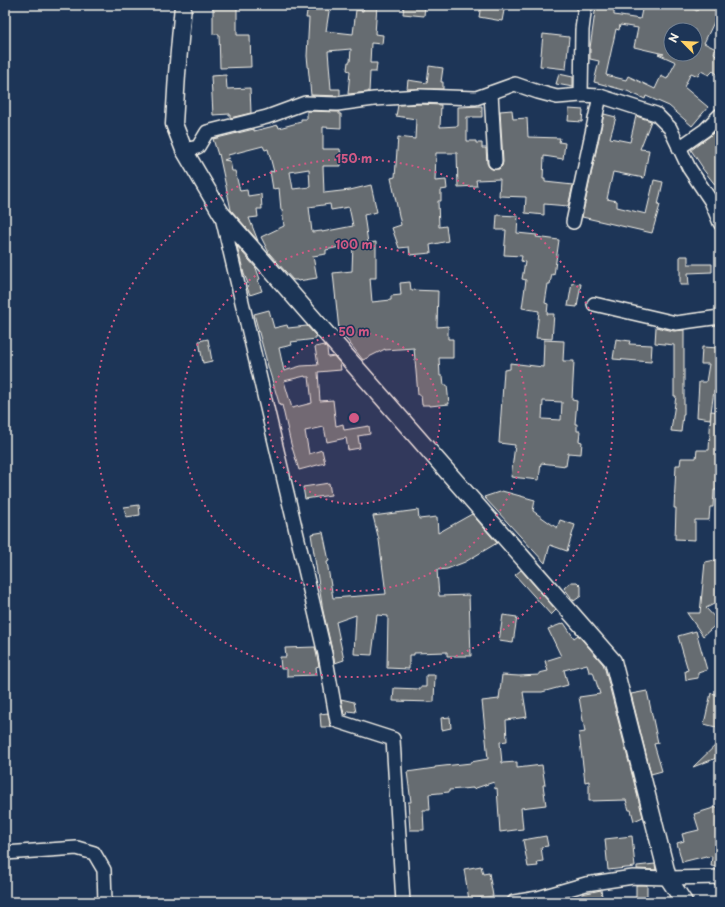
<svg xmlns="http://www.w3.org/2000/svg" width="725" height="907" font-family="'Playpen Sans',sans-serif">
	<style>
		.building { fill: #666c71; stroke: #f4f1e8; fill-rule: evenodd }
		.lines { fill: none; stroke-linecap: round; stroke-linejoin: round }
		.minor-casing { stroke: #f4f1e8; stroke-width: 16 }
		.tertiary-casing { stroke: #f4f1e8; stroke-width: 19 }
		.minor { stroke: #1d3557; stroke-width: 13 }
		.tertiary { stroke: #1d3557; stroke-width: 16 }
		.ring { fill: none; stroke: #d15985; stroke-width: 2; stroke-dasharray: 2 4 }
		.centre { fill: #d15985; stroke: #1d3557; stroke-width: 2 }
		.ring-label { font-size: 12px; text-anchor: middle; font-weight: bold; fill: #d15985; stroke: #1d3557; stroke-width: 3; stroke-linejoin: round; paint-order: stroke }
	</style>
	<rect width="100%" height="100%" fill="#1d3557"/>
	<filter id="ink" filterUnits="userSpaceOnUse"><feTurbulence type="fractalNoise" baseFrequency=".025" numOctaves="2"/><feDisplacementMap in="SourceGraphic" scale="8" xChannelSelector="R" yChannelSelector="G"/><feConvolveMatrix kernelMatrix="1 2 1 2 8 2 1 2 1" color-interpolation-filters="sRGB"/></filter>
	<g filter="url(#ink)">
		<g class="building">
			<polygon points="213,5 237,5 237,35 250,35 251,67 220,68 219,34 213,34"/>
			<polygon points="308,5 330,5 326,31 353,34 356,10 363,11 364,5 377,5 375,34 383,35 382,44 371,43 370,63 377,63 376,72 370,72 369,92 348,94 350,71 347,70 348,62 350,62 351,49 328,51 331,89 340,89 340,96 311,95 307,56 309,18 306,18"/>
			<polygon points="404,5 425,5 424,16 403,14"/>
			<polygon points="481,5 505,5 502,21 479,17"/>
			<path d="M596,5H614V15L640,19L643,5H676L692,8L697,11L700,5H720V17L717,16L704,43L716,49L714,53L720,59V76L713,71L709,75L701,71L698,76L691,73L684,87L708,107L692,126L669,106L646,96L645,99L627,91L594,82L599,61L590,59V48ZM620,25L638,28L634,47L664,54H658L676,62L667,79L661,76L655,89L628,76L626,80L606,75L616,29L619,30ZM671,30H695V54H671Z"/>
			<polygon points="543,34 569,37 566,69 540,66"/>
			<polygon points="429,66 443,68 441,82 443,82 443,89 407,89 408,80 427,83"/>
			<polygon points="559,74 573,77 573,87 556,84"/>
			<polygon points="226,75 227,89 250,88 251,113 230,118 230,114 213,115 211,76"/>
			<polygon points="420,104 441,105 440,127 458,126 458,107 482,106 482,117 467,117 467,141 476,141 476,143 482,143 482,148 486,148 487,163 489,167 492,169 499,169 502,166 503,162 500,111 512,110 513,119 527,118 528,137 560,138 559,142 565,143 563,159 544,156 543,179 545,179 545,182 573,185 568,206 544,204 544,215 525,213 526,197 499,196 500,179 476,180 477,186 458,187 457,153 436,153 435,181 446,180 447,189 441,190 441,201 438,201 439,227 446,226 448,241 430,245 431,253 410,255 409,247 399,248 392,228 401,225 391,178 395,177 398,137 415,139 416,119 396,116 398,105"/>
			<polygon points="569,109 583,110 582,122 568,121"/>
			<path d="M307,111L339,112V114H341V128L323,127V149H340L341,157V166H323L324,193L350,190L371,185L377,212L364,215L368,243L376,242V278H370L372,302L391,300V296L401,295L400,283L410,282L411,290L438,291L437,327L448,326V339H453V358H439L440,376H443L444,385H447L449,404L430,406V405H422L421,395H418L414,348L385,350V349L363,360L339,330L333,273L352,271L353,244L326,250V254L313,256L317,278L298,281L297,280H293L269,253L261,237L284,226L282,210H281L279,188L273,189L270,171L274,172L268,149L265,150L263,146L228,155L229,158L224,160L230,161L232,171H235L240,191L247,190L248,196L261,194L262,209H257L258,217L249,218L258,241L231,210L219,154L218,155L213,139L254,129V131L278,125L279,128L301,122V119H307ZM309,169L310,187L293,189L290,172ZM330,204L331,210L349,207L353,226L322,232V231L312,232L309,207Z"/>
			<polygon points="604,114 616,117 610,138 630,142 636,116 651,121 640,149 649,150 644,178 613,172 607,199 617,201 617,207 646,214 654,180 663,182 658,205 660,205 652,233 582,217"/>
			<polygon points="720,126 720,191 702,168 703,168 691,150 710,136"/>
			<polygon points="497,215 518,216 517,233 537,235 536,237 559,240 554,275 552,274 550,284 548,284 545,303 548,304 547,314 554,314 552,339 536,338 539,311 522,308 526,280 522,279 525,262 521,261 522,256 504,255 506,230 496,230"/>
			<polygon points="237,246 256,268 260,279 258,280 262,291 250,295 247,287 249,286 244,274"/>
			<polygon points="680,256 688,256 688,264 712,264 712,272 688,273 689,285 680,285"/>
			<polygon points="572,283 581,284 577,307 568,306"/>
			<path d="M269,310L274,328L287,325L288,328L307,326L316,336V339L291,342L292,345L279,348L284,371L301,366L318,365L315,347L324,345L327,349L328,357L334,356L340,363L341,370L318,372L320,401L333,400L336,426L343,424L344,430L369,426L370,434L358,436L360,448L348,450L346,438L327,442L324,427L305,431L309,454L322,450L325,463L299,470L291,444L282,405L280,406L269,370L254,314ZM305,376V377H309L312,403L292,408L284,381Z"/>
			<polygon points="656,327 674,331 684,330 684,415 683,415 681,432 671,431 676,396 674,396 674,345 655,343"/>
			<polygon points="208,339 212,361 203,363 199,341"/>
			<polygon points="616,339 630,341 629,344 652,345 651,362 613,359"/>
			<path d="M544,340L564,341L563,361H574L572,400L577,401L575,424H577V431H580L579,441L582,442L581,454L568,453L566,466L541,463L539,480L511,477L515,445L499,443L504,370L510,369V363L543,367ZM543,401L562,402L561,420L542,419Z"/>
			<polygon points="702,347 720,348 720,392 714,391 710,419 697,417 699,382 706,382 709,364 701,364"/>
			<polygon points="711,411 720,412 720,490 714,490 713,507 710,507 709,520 695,520 695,540 675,539 676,508 674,508 676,465 680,465 681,458 696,458 697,450 709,450"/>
			<polygon points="329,483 331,495 305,499 303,487"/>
			<polygon points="502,491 535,500 533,511 557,528 560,520 575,525 567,551 550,545 545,563 484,497"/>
			<polygon points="139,505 140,515 126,517 124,507"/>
			<polygon points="418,510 419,519 437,517 438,533 472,514 497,543 465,562 447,569 437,570 439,596 469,595 471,656 447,656 447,652 414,653 414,655 409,655 409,669 387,668 388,616 377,615 372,655 354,654 356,615 336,622 344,660 335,663 323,611 311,534 323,532 329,561 327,562 333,598 386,594 379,540 373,516"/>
			<polygon points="716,560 720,561 720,601 706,608 719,622 703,636 687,613 700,613 705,562"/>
			<polygon points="521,570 556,610 551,615 515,575"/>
			<polygon points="571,582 577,582 581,586 581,596 574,601 564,588"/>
			<polygon points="503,615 517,617 513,643 499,641"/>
			<polygon points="564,623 574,638 578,635 603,664 605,669 643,817 634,821 631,810 629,810 626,800 589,801 589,781 585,782 579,733 585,732 579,697 600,694 593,672 589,672 587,664 564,670 568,685 542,692 523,692 527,717 506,720 507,741 500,742 502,763 517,762 517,768 542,765 545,785 543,785 546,805 521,808 523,829 500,832 497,788 495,789 494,782 473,789 473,788 449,790 449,792 429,794 430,810 423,810 424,830 410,830 408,802 411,802 407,772 435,768 435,767 471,763 471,762 488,759 482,701 499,699 502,675 519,676 539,675 539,673 548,671 545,661 561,656 548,629"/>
			<polygon points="696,631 707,670 698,673 698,678 686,680 685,671 688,670 678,636"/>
			<polygon points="315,647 319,666 316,667 317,675 287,676 287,669 281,669 280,657 286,657 285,648"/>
			<polygon points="426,675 435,675 434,702 393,701 394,688 420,689 420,687 426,687"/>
			<polygon points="647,691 658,743 654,744 662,771 651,774 631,694"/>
			<polygon points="711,693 720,695 720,728 704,724"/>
			<polygon points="341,699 354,702 356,712 348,711 347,715 344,714"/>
			<polygon points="328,713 331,727 321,727 320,714"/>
			<polygon points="450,717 451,728 442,730 441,718"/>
			<polygon points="720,741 720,753 714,759 693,767"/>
			<polygon points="720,806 720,867 711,866 712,856 707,857 706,856 682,862 677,843 684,841 682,834 699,830 694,814"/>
			<polygon points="546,836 548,846 541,847 543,861 537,862 538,866 528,867 523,840"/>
			<polygon points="632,836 635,867 608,870 605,839"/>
			<polygon points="655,864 656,870 637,869 637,866"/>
			<polygon points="481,866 483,874 489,873 493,896 469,900 464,869"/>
			<rect x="636" y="885" width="11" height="13"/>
			<polygon points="601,890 603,902 592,902 591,897 583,898 582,894"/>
		</g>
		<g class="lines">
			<g class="minor-casing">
				<g id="minor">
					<polyline points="491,93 495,162"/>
					<polyline points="581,95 582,30 585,5"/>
					<polyline points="679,148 705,130 720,115"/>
					<polyline points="184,150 198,147 207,132 267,117 305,103 337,104 374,99 420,96 476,98 515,84 538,92 557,97 581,95 600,96 656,114 670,128 689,168 711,201 720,223"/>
					<polyline points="221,213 325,654 337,721 393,739 403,902"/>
					<polyline points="573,222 600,96"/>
					<polyline points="594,304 676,323 720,317"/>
					<polyline points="5,853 77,848 94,853 104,870 105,902"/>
					<polyline points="514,902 538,898 586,884 633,877 668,878 720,877"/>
				</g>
			</g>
			<g class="tertiary-casing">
				<polyline id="tertiary" points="183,5 177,74 174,124 184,150 221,213 613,661 668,878 684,902"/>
			</g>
			<use href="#minor" class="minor"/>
			<use href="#tertiary" class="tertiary"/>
		</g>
	</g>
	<circle cx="354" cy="418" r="86" fill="#d15985" fill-opacity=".12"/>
	<g class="ring">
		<circle cx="354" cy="418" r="86"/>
		<circle cx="354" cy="418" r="173"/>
		<circle cx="354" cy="418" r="259"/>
	</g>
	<circle cx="354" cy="418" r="6" class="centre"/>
	<g class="ring-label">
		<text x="354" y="163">150 m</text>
		<text x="354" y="249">100 m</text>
		<text x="354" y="336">50 m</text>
	</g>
	<rect width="725" height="907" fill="none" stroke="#1d3557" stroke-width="20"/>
	<rect x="10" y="10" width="705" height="887" fill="none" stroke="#f4f1e8" stroke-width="1.5" filter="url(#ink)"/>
	<g transform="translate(683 42) rotate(294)"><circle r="19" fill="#1d3557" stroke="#738091"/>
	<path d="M0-3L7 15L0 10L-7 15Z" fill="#ffd166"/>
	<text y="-6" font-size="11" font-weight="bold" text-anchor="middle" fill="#f4f1e8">N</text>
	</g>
</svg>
